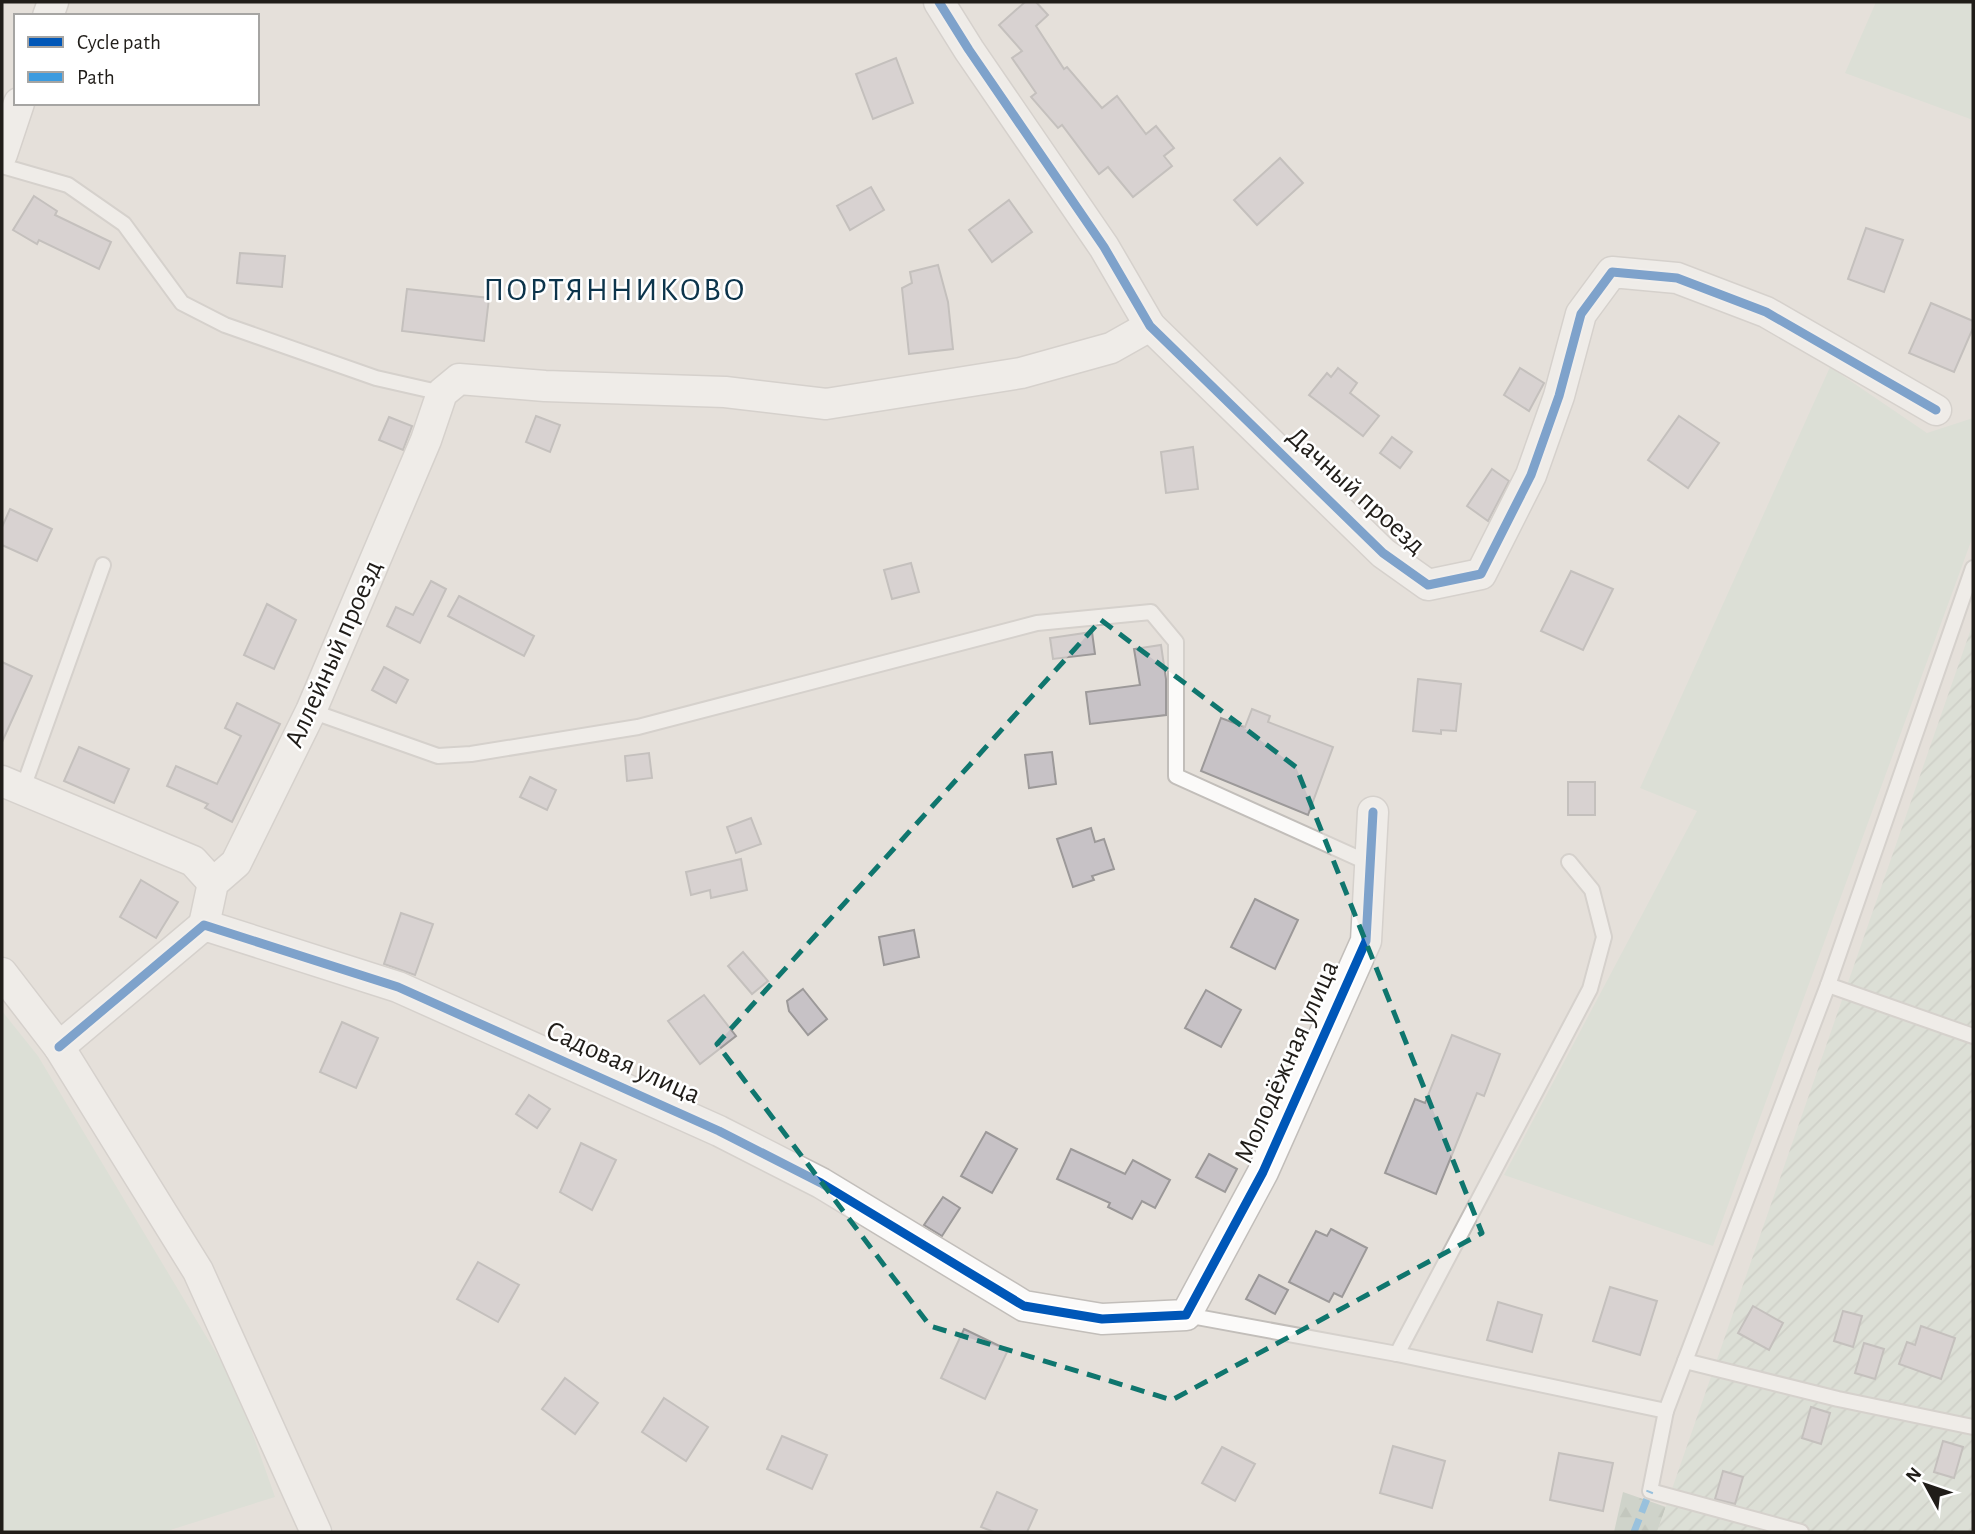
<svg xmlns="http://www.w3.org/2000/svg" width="1975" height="1534" font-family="'Alegreya Sans',sans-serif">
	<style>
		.grass { fill: #d1ddd0 }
		.forest { fill: url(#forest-firs) }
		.garden { fill: url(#garden-furrows) }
		.building { fill: #c7c2c6; stroke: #9c9999; stroke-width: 2 }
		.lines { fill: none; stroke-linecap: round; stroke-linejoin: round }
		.service-casing { stroke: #c2beba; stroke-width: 18 }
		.minor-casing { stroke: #c2beba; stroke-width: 33 }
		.service { stroke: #fbfaf9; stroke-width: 14 }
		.minor { stroke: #fbfaf9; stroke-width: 30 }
		.quiet { stroke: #3c9bdf; stroke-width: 7; stroke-dasharray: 14 7; stroke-linecap: butt }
		.cycleway-casing { stroke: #fff; stroke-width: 13 }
		.cycleway { stroke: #0057b8; stroke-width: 9 }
		.marked { fill: none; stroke: #0f766e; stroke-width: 5; stroke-dasharray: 14 9; stroke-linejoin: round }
		.labels { text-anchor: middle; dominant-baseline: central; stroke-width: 5; stroke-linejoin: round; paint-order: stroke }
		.street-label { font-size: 28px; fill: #201d19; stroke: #fff }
		.quarter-label { font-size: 32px; letter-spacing: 2px; fill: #0c344b; stroke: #fff }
	</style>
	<defs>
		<pattern id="forest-firs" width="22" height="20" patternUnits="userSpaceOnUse" patternTransform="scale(1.75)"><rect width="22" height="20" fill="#b4c4b5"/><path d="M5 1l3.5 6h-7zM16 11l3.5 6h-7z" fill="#9aa89b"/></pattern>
		<pattern id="garden-furrows" width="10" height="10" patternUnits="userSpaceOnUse" patternTransform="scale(1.75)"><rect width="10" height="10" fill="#d1ddd0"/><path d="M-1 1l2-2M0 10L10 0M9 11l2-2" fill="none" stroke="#b3bdb2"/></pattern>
	</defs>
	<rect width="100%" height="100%" fill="#e5e0da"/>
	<g class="grass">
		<polygon points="1876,2 1973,2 1973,120 1845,73"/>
		<polygon points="1830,367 1927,433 1973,418 1973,536 1713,1246 1504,1175 1697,811 1640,788"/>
		<polygon points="2,1011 38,1056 236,1386 275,1497 164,1532 2,1532"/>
	</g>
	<polygon class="forest" points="1623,1492 1666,1507 1657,1532 1614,1532"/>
	<polygon class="garden" points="1973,623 1973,1532 1657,1532"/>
	<g class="building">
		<polygon points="1025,2 1036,2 1048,15 1036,26 1064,69 1067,67 1102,108 1117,96 1146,134 1156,126 1174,148 1164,156 1172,166 1133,197 1108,167 1099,174 1062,125 1058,128 1031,97 1036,93 1012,58 1022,51 999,25"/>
		<polygon points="896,58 913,103 873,119 856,74"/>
		<polygon points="1280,158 1303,183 1257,225 1234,200"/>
		<polygon points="871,187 884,210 850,230 837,206"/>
		<polygon points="34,196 57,211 55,215 111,242 99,269 39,240 37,244 13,230"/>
		<polygon points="1009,200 1032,232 992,262 969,230"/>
		<polygon points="1866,228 1903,240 1884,292 1848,279"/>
		<polygon points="240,253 285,256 282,287 237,283"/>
		<polygon points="938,265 948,302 953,349 909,354 902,288 912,283 910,272"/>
		<polygon points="407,289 489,298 484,341 402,331"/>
		<polygon points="1931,303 1973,321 1973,328 1954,372 1909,353"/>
		<polygon points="1338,368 1357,383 1350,393 1379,416 1363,436 1309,395 1327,373 1331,377"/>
		<polygon points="1520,368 1544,383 1529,411 1504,395"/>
		<polygon points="536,416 560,425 550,452 526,442"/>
		<polygon points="1679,416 1719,443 1688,488 1648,460"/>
		<polygon points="389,417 412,426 403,450 379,440"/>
		<polygon points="1392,437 1412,452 1400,468 1380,453"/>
		<polygon points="1193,447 1198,489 1166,493 1161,452"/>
		<polygon points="1492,469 1509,481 1488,521 1467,506"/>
		<polygon points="10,509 52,529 37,561 2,545 2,527"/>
		<polygon points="911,563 919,592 892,599 884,570"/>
		<polygon points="1571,571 1613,589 1583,650 1541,631"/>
		<polygon points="431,581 446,589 420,643 387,626 396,607 413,615"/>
		<polygon points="459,596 534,636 524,656 448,616"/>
		<polygon points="267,604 296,620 274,669 244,655"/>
		<polygon points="1092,632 1095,654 1053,659 1050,638"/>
		<polygon points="1161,645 1166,679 1166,715 1090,724 1086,692 1140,685 1134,649"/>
		<polygon points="2,662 32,676 2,742"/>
		<polygon points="384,667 408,680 396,703 372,690"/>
		<polygon points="1418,679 1461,684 1456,731 1441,730 1441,734 1413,731"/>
		<polygon points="237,703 280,724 232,822 205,808 208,804 167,786 176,766 217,784 241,736 225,728"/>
		<polygon points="1252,709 1270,716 1268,722 1333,747 1308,815 1201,771 1221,718 1245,727"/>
		<polygon points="79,747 129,769 114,803 64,781"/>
		<polygon points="1052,752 1056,784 1029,788 1025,755"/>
		<polygon points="649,753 652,778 627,781 625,756"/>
		<polygon points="530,777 556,790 547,810 520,797"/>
		<rect x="1568" y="782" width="27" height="33"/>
		<polygon points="751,818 761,844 736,853 727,827"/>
		<polygon points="1091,828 1095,842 1104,839 1114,869 1092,876 1094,880 1073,887 1057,839"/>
		<polygon points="741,859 747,890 711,898 710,890 691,895 686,872"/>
		<polygon points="141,880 178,902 156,938 120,917"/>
		<polygon points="1255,899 1298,920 1275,969 1231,947"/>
		<polygon points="401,913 433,924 415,975 384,964"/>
		<polygon points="914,930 919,957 884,965 879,937"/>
		<polygon points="743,952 768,981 752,994 728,966"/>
		<polygon points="803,989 827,1019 808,1035 789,1011 787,1001"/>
		<polygon points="1206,990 1241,1010 1221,1047 1185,1028"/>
		<polygon points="704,995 736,1036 700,1064 668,1021"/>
		<polygon points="342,1022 378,1038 356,1088 320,1072"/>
		<polygon points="1452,1035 1500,1054 1484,1096 1477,1093 1436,1194 1385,1173 1415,1099 1425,1103"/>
		<polygon points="529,1095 550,1109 537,1128 516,1114"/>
		<polygon points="986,1132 1017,1149 992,1193 961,1176"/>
		<polygon points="581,1143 616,1160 592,1210 560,1192"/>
		<polygon points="1071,1149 1125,1174 1133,1160 1170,1180 1155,1208 1142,1201 1132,1219 1108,1207 1110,1203 1057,1179"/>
		<polygon points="1209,1154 1237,1169 1225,1192 1196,1177"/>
		<polygon points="943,1197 960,1208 942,1236 924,1225"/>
		<polygon points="1331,1229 1367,1248 1342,1297 1334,1293 1329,1302 1289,1282 1316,1231 1327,1236"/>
		<polygon points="478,1262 519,1285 498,1322 457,1299"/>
		<polygon points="1259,1275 1288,1290 1275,1314 1246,1299"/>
		<polygon points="1610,1287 1657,1301 1640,1355 1593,1341"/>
		<polygon points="1498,1302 1542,1315 1532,1352 1487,1340"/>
		<polygon points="1753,1306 1783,1323 1769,1350 1738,1333"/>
		<polygon points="1843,1311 1862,1316 1853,1347 1834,1341"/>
		<polygon points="1921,1326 1955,1338 1941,1379 1899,1364 1907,1342 1915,1345"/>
		<polygon points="964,1329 1008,1350 985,1399 941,1378"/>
		<polygon points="1864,1343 1884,1349 1875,1379 1855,1373"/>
		<polygon points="565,1378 598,1403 575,1434 542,1409"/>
		<polygon points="664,1398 708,1427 686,1461 642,1432"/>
		<polygon points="1811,1407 1830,1413 1821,1444 1802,1438"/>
		<polygon points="782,1436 827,1455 812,1489 767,1469"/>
		<polygon points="1943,1441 1963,1447 1954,1478 1934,1472"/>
		<polygon points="1393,1446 1445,1461 1432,1508 1380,1493"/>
		<polygon points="1222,1447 1255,1464 1235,1501 1202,1483"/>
		<polygon points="1559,1453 1613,1463 1603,1511 1550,1500"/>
		<polygon points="1723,1471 1743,1477 1735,1504 1715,1499"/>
		<polygon points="997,1492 1037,1510 1027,1532 994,1532 981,1527"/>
	</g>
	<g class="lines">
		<g class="service-casing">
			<g id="service">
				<polyline points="2,166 68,185 124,224 182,303 225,325 376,378 442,393"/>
				<polyline points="311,711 438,756 471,754 638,727 1037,623 1151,612 1176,642 1176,776 1371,864"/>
				<polyline points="23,788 103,565"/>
				<polyline points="1828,985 1973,1036"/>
				<polyline points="1186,1315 1397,1354 1666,1411 1828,985 1973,568"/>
				<polyline points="1397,1354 1590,989 1604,937 1592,890 1569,862"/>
				<polyline points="1685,1361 1838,1399 1973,1427"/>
				<polyline points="1666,1411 1650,1491 1801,1532"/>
			</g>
		</g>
		<g class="minor-casing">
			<g id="minor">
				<polyline points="939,2 969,50 1104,247 1150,326 1383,553 1428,585 1481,574 1531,475 1559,396 1581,314 1612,272 1677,278 1766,312 1936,410"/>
				<polyline points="48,16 53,2"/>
				<polyline points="2,154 19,103"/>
				<polyline points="2,781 193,861 213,883"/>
				<polyline points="204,925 213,883 236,863 311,711 426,440 442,393 459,379 545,386 725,392 826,404 1021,373 1111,348 1150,326"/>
				<polyline points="2,973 59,1047 198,1271 316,1532"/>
				<polyline points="59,1047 204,925 398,987 719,1131 821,1183 1024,1306 1102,1319 1186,1315 1263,1172 1366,941 1373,812"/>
			</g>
		</g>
		<use href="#service" class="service"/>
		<use href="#minor" class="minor"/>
		<polyline class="quiet" points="1634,1532 1650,1491"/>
		<g class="cycleway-casing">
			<g id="cycleway">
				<polyline points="939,2 969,50 1104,247 1150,326 1383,553 1428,585 1481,574 1531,475 1559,396 1581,314 1612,272 1677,278 1766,312 1936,410"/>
				<polyline points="59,1047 204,925 398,987 719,1131 821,1183 1024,1306 1102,1319 1186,1315 1263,1172 1366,941 1373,812"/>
			</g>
		</g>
		<use href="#cycleway" class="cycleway"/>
	</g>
	<path d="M0 0H1975V1534H0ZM1101,620L1296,767L1482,1233L1172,1400L930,1326L717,1044Z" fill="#e5e0da" fill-opacity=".55" fill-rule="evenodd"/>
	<path class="marked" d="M1101,620L1296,767L1482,1233L1172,1400L930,1326L717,1044Z"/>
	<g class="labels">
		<g class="street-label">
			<text transform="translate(1356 491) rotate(42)">Дачный проезд</text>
			<text transform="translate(334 654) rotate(-66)">Аллейный проезд</text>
			<text transform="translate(1287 1062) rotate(-66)">Молодёжная улица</text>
			<text transform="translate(623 1063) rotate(24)">Садовая улица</text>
		</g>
		<g class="quarter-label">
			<text x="615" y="290">ПОРТЯННИКОВО</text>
		</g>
	</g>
	<rect width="1975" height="1534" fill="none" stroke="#201d19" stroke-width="7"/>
	<rect x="14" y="14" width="245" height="91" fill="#ffffff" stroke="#a6a5a3" stroke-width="2"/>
	<rect x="28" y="37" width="35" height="10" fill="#0057b8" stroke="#a6a5a3" stroke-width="2"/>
	<text x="77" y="49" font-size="21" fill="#201d19">Cycle path</text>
	<rect x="28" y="72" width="35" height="10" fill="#3c9bdf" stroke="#a6a5a3" stroke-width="2"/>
	<text x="77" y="84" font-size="21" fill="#201d19">Path</text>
	<g transform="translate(1926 1485) rotate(310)" stroke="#ffffff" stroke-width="5" paint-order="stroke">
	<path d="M0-5L12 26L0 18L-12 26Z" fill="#201d19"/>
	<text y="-10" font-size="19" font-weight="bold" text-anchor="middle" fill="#201d19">N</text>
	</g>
</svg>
